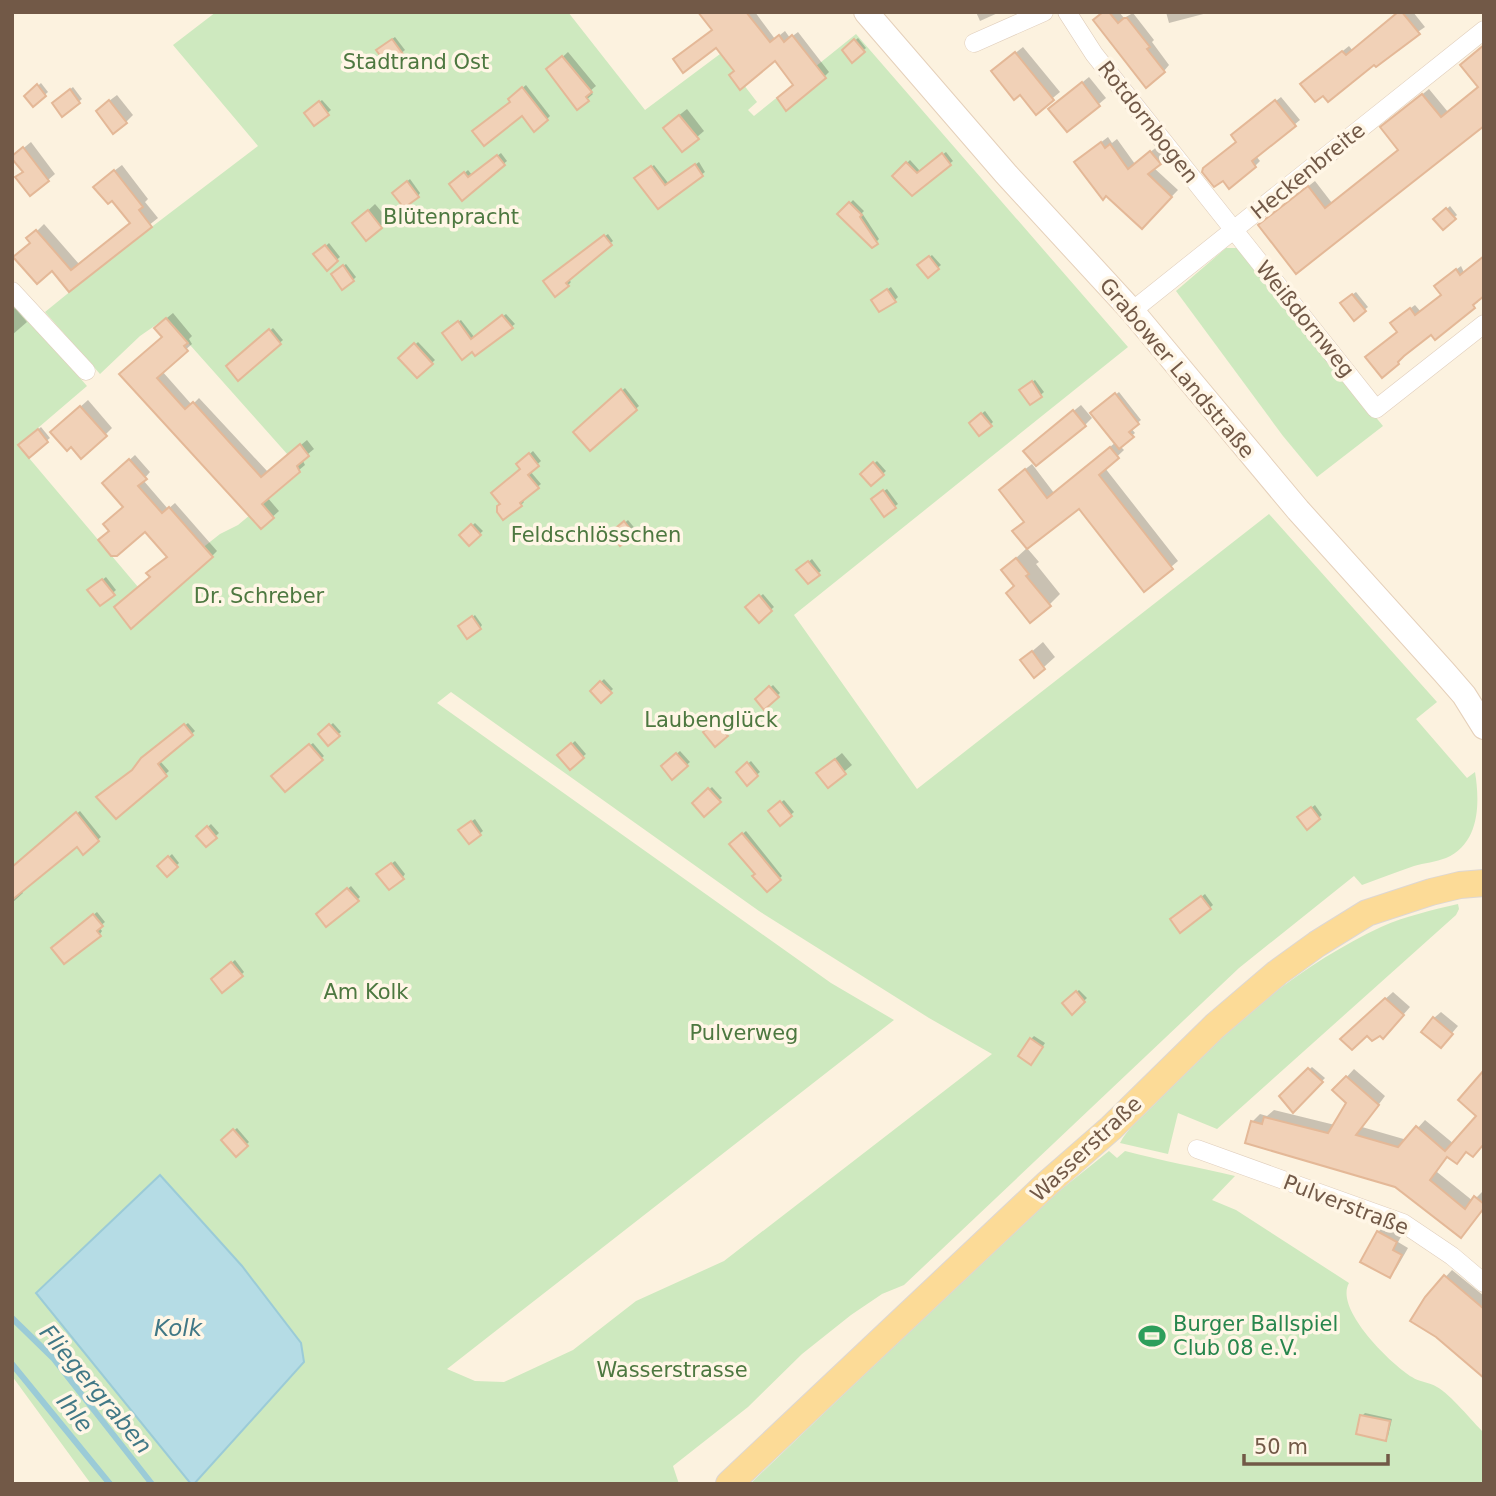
<svg xmlns="http://www.w3.org/2000/svg" width="1496" height="1496" font-family="'DejaVu Sans',sans-serif">
	<style>
		.green { fill: #cee9bf; fill-rule: evenodd }
		.water { fill: #b5dce5; stroke: #9bcbd7; stroke-width: 2 }
		.shadow { fill: #0003 }
		.lines { fill: none; stroke-linecap: round; stroke-linejoin: round }
		.stream { stroke: #9bcbd7; stroke-width: 6 }
		.building { fill: #f1d1b7; stroke: #e4b897; stroke-width: 2 }
		.minor-casing { stroke: #e0cebc; stroke-width: 19 }
		.secondary-casing { stroke: #e5d0ba; stroke-width: 26 }
		.primary-casing { stroke: #ddd7d3; stroke-width: 28 }
		.minor { stroke: #fff; stroke-width: 18 }
		.secondary { stroke: #fff; stroke-width: 24 }
		.primary { stroke: #fcdb97; stroke-width: 26 }
		.labels { text-anchor: middle; dominant-baseline: central; stroke-width: 7; stroke-linejoin: round; paint-order: stroke }
		.park-label { font-size: 21px; fill: #4d7840; stroke: #fff6e6 }
		.street-label { font-size: 21px; fill: #725947; stroke: #fff6e6 }
		.leisure-label { font-size: 21px; fill: #27864d; stroke: #fff6e6; text-anchor: start }
		.water-label { font-size: 23px; font-style: italic; fill: #417886; stroke: #fff6e6 }
	</style>
	<rect width="100%" height="100%" fill="#fcf2df"/>
	<g class="green">
		<path d="M216,12H568L645,110L720,54L757,102L748,110L754,116L856,34L1128,347L794,615L917,789L1269,514L1437,702L1416,719L1467,778L1475,772C1480,803 1480,843 1446,858C1436,862 1424,863 1414,866C1396,872 1379,879 1362,885L1354,876L1239,968L904,1285L882,1294L851,1315L802,1354L748,1407L673,1466L679,1484H194L304,1361L36,1293L191,1484H91L12,1376V301L87,386L18,445L144,594L220,534L238,525L300,473L288,455L166,318L140,336L100,374L45,312L120,251L258,146L173,45ZM451,692L759,911L929,1018L992,1054L724,1261L636,1301L573,1350L504,1382L475,1381L447,1369L894,1020L831,983L437,703Z"/>
		<polygon points="1226,248 1237,248 1383,426 1317,477 1283,436 1176,291"/>
		<path d="M1458,904L1459,909L1456,915L1217,1129L1178,1113L1168,1154L1120,1143C1126,1130 1144,1115 1155,1104C1214,1036 1299,965 1381,927C1406,916 1432,910 1458,904Z"/>
		<path d="M1109,1151L1117,1158L1125,1151C1162,1161 1198,1167 1235,1176L1212,1200L1236,1210L1349,1283C1334,1309 1391,1364 1412,1377C1419,1382 1429,1382 1437,1387C1450,1394 1472,1421 1484,1433V1484H750L1043,1204Z"/>
	</g>
	<polygon class="water" points="160,1175 242,1266 301,1343 304,1362 194,1484 191,1484 36,1293"/>
	<g class="shadow">
		<polygon points="700,12 755,12 775,39 785,31 790,38 798,32 829,72 825,76 795,85 775,58 736,71 714,29"/>
		<polygon points="976,12 1000,12 980,21"/>
		<polygon points="1104,12 1119,12 1124,18 1133,13 1154,40 1152,42 1169,65 1164,71"/>
		<polygon points="1166,12 1211,12 1169,23"/>
		<polygon points="1400,12 1413,12 1425,27 1374,62 1309,78 1349,46 1353,51"/>
		<polygon points="395,37 405,50 388,64 381,47"/>
		<polygon points="858,38 866,48 852,60 844,50"/>
		<polygon points="1484,46 1484,123 1296,271 1266,219 1315,181 1332,203 1400,150 1389,121 1429,89 1448,112 1479,87"/>
		<polygon points="1023,47 1060,92 1036,112 1000,65"/>
		<polygon points="568,52 596,86 590,91 593,94 578,107 554,65"/>
		<polygon points="1089,77 1106,98 1068,130 1058,102"/>
		<polygon points="41,83 48,92 33,105 26,96"/>
		<polygon points="526,85 550,116 547,119 512,101 513,96"/>
		<polygon points="73,87 82,99 63,114 57,100"/>
		<polygon points="117,95 133,115 126,122 105,104"/>
		<polygon points="1281,97 1300,120 1256,156 1260,161 1255,166 1223,178 1238,142 1238,131"/>
		<polygon points="322,100 331,110 314,124 309,110"/>
		<polygon points="687,109 704,131 697,137 672,121"/>
		<polygon points="1108,137 1112,143 1117,139 1135,164 1158,146 1166,156 1154,168 1178,190 1142,227 1083,156"/>
		<polygon points="31,142 55,174 48,180 18,177 24,171 20,151"/>
		<polygon points="946,152 953,161 912,193 894,176 910,160 920,171"/>
		<polygon points="501,153 507,161 462,198 451,185 468,170 472,175"/>
		<polygon points="699,162 705,172 658,207 639,176 654,165 669,184"/>
		<polygon points="122,165 148,199 145,202 158,218 69,289 32,242 36,232 44,224 79,264 132,222 102,180"/>
		<polygon points="410,179 420,193 418,196 397,190"/>
		<polygon points="853,200 864,211 862,213 879,239 872,246 840,214"/>
		<polygon points="375,204 388,219 366,239 361,217"/>
		<polygon points="1450,206 1457,215 1443,227 1436,219"/>
		<polygon points="608,234 613,241 568,279 571,282 568,285 549,278"/>
		<polygon points="329,243 340,257 327,268 316,255"/>
		<polygon points="932,255 941,265 928,276 919,265"/>
		<polygon points="346,264 356,277 353,280 336,271"/>
		<polygon points="1461,266 1478,302 1435,337 1431,333 1382,376 1399,332 1396,319 1415,305 1421,312 1443,295 1440,282"/>
		<polygon points="891,287 898,297 895,300 876,297"/>
		<polygon points="1356,292 1368,307 1354,318 1345,300"/>
		<polygon points="15,308 27,322 12,335 12,310"/>
		<polygon points="173,313 192,336 189,339 192,344 162,371 192,405 199,398 268,472 307,440 314,449 302,459 305,465 267,497 279,511 261,527 122,374 164,337 162,322"/>
		<polygon points="506,314 515,324 476,353 447,330 461,320 475,338"/>
		<polygon points="273,328 283,340 238,378 229,366"/>
		<polygon points="418,342 435,360 417,376 401,358"/>
		<polygon points="1035,380 1044,392 1031,403 1025,387"/>
		<polygon points="625,388 639,406 590,448 575,432"/>
		<polygon points="1119,392 1141,420 1131,428 1135,433 1120,446 1124,450 1105,468 1178,561 1145,589 1079,506 1026,521 1007,483 1032,464 1054,493 1116,442 1095,410"/>
		<polygon points="88,400 112,428 105,435 60,425"/>
		<polygon points="1081,405 1092,418 1085,425 1033,444"/>
		<polygon points="985,411 993,422 990,425 974,420"/>
		<polygon points="41,427 50,438 29,455 20,445"/>
		<polygon points="533,451 541,461 530,471 541,484 522,499 524,502 521,505 503,517 522,469 518,464"/>
		<polygon points="135,455 150,472 143,480 168,509 175,503 217,551 212,556 151,577 169,557 145,530 111,530 125,507 104,483"/>
		<polygon points="877,461 886,471 871,484 862,474"/>
		<polygon points="887,489 898,504 884,514 876,496"/>
		<polygon points="628,520 637,531 620,544 615,531"/>
		<polygon points="475,523 483,531 469,543 462,535"/>
		<polygon points="1027,548 1039,562 1036,564 1060,594 1049,605 1016,585 1003,570"/>
		<polygon points="812,559 821,571 808,582 799,570"/>
		<polygon points="106,577 116,590 100,604 92,588"/>
		<polygon points="763,594 774,607 759,620 748,607"/>
		<polygon points="475,615 482,625 480,628 463,624"/>
		<polygon points="1043,642 1055,657 1034,676 1022,660"/>
		<polygon points="604,679 613,689 601,700 592,691"/>
		<polygon points="773,685 780,693 765,707 757,699"/>
		<polygon points="719,720 730,732 716,744 705,732"/>
		<polygon points="188,723 195,731 160,761 169,771 116,817 135,769 143,760"/>
		<polygon points="333,723 341,732 328,743 321,734"/>
		<polygon points="575,741 586,754 570,767 560,755"/>
		<polygon points="313,743 324,756 285,790 276,773"/>
		<polygon points="680,751 690,762 672,777 663,766"/>
		<polygon points="842,753 852,765 828,785 826,766"/>
		<polygon points="751,761 760,772 747,783 738,772"/>
		<polygon points="712,787 722,798 704,814 694,803"/>
		<polygon points="784,800 794,812 780,824 770,811"/>
		<polygon points="1315,805 1322,815 1307,827 1303,814"/>
		<polygon points="80,811 101,837 83,852 77,845 21,890 23,893 12,903 12,869"/>
		<polygon points="475,819 483,831 469,842 463,827"/>
		<polygon points="211,824 219,833 206,845 198,836"/>
		<polygon points="746,831 782,876 767,890 757,874 731,844"/>
		<polygon points="172,854 179,863 167,875 159,866"/>
		<polygon points="395,861 405,874 403,877 382,871"/>
		<polygon points="351,886 360,897 357,900 318,914"/>
		<polygon points="1205,894 1213,905 1180,931 1175,917"/>
		<polygon points="97,912 105,922 99,927 102,931 100,934 56,945"/>
		<polygon points="235,960 244,972 241,975 216,976"/>
		<polygon points="1079,990 1087,998 1072,1012 1064,1003"/>
		<polygon points="1393,992 1410,1007 1390,1030 1380,1034 1349,1032"/>
		<polygon points="1441,1012 1458,1026 1447,1039 1434,1018"/>
		<polygon points="1034,1036 1045,1043 1034,1060 1031,1039"/>
		<polygon points="1312,1067 1325,1078 1294,1110 1281,1096"/>
		<polygon points="1354,1069 1385,1096 1362,1127 1407,1140 1425,1120 1454,1144 1478,1115 1484,1144 1467,1151 1457,1162 1448,1155 1437,1172 1473,1201 1484,1190 1484,1208 1461,1235 1396,1185 1252,1122 1260,1114 1267,1116 1274,1110 1335,1125 1349,1103 1335,1090"/>
		<polygon points="237,1128 249,1142 236,1154 223,1140"/>
		<polygon points="1385,1225 1402,1235 1398,1242 1408,1248 1396,1269 1389,1276 1378,1232"/>
		<polygon points="1452,1270 1484,1296 1484,1380 1484,1376 1426,1298"/>
		<polygon points="1365,1413 1392,1419 1388,1436 1385,1439 1362,1416"/>
	</g>
	<g class="lines">
		<g class="stream">
			<polyline points="12,1318 53,1358 152,1484"/>
			<polyline points="12,1364 110,1484"/>
		</g>
	</g>
	<g class="building">
		<polygon points="698,12 746,12 770,42 779,35 784,42 792,35 826,78 786,111 777,98 793,85 775,61 740,90 729,75 734,71 716,48 683,73 673,59 712,30"/>
		<polygon points="1103,12 1109,12 1118,23 1124,18 1127,18 1150,47 1147,49 1165,72 1146,88 1093,20"/>
		<polygon points="1398,12 1402,12 1420,34 1376,67 1374,65 1328,102 1323,96 1315,102 1300,84 1342,51 1346,55"/>
		<polygon points="392,39 403,54 388,66 376,50"/>
		<polygon points="854,39 865,52 852,63 842,50"/>
		<polygon points="1484,45 1484,126 1296,274 1258,225 1308,186 1325,208 1398,150 1380,127 1422,94 1441,117 1478,87 1460,65"/>
		<polygon points="1015,52 1054,100 1036,115 1020,95 1014,100 991,71"/>
		<polygon points="562,56 592,92 586,97 589,101 577,110 546,69"/>
		<polygon points="1082,82 1100,106 1067,132 1048,109"/>
		<polygon points="37,84 46,96 33,107 24,96"/>
		<polygon points="522,87 548,120 534,132 522,116 484,146 472,131 510,102 508,99"/>
		<polygon points="70,89 80,103 62,117 52,103"/>
		<polygon points="109,100 127,123 113,134 96,111"/>
		<polygon points="1275,100 1296,126 1252,161 1256,167 1229,189 1223,181 1214,187 1202,172 1203,168 1236,142 1231,135"/>
		<polygon points="319,101 329,115 314,126 304,113"/>
		<polygon points="679,115 699,139 682,152 663,128"/>
		<polygon points="1101,142 1105,148 1110,144 1128,169 1150,151 1161,164 1148,174 1172,197 1142,229 1106,196 1103,200 1074,162"/>
		<polygon points="23,147 49,181 30,196 15,177 23,172 12,159 12,156"/>
		<polygon points="942,153 951,165 912,196 892,176 906,162 917,173"/>
		<polygon points="497,155 505,165 462,201 449,184 464,172 468,177"/>
		<polygon points="695,164 703,176 658,209 634,178 651,166 665,185"/>
		<polygon points="114,170 143,207 139,210 152,227 69,292 52,271 37,284 13,257 30,243 26,238 36,230 71,270 130,223 112,201 108,204 93,187"/>
		<polygon points="407,181 419,197 404,208 392,193"/>
		<polygon points="849,202 862,215 860,217 878,244 872,248 837,214"/>
		<polygon points="1446,208 1456,219 1443,230 1433,219"/>
		<polygon points="368,210 382,228 366,241 352,223"/>
		<polygon points="604,235 612,245 566,283 569,286 555,297 543,281"/>
		<polygon points="325,245 338,261 327,271 313,254"/>
		<polygon points="929,256 939,269 928,278 917,265"/>
		<polygon points="1484,256 1484,296 1473,305 1475,308 1435,340 1431,335 1404,356 1398,362 1399,364 1382,378 1365,357 1397,332 1390,323 1410,308 1415,315 1441,295 1434,286 1456,269 1460,275"/>
		<polygon points="343,265 354,281 342,290 331,274"/>
		<polygon points="887,289 896,302 879,312 871,300"/>
		<polygon points="1352,294 1366,311 1354,321 1340,303"/>
		<polygon points="502,315 513,328 475,356 472,352 462,360 442,333 458,321 471,339"/>
		<polygon points="166,318 188,343 184,346 188,351 157,378 185,409 193,402 261,477 300,444 309,456 297,466 300,472 262,504 274,518 261,529 119,374 162,337 154,328"/>
		<polygon points="269,329 281,344 238,381 226,366"/>
		<polygon points="414,343 433,364 417,378 398,358"/>
		<polygon points="1032,381 1042,397 1030,405 1019,390"/>
		<polygon points="621,389 637,410 590,451 573,432"/>
		<polygon points="1115,393 1139,424 1129,432 1134,437 1119,449 1090,413"/>
		<polygon points="80,406 107,436 81,459 71,447 67,451 50,432"/>
		<polygon points="1073,410 1086,426 1036,466 1023,451"/>
		<polygon points="981,413 992,426 979,436 969,423"/>
		<polygon points="38,429 48,442 29,458 18,445"/>
		<polygon points="1110,447 1119,458 1099,475 1173,569 1144,592 1079,509 1027,549 1012,531 1024,522 999,490 1025,469 1047,498"/>
		<polygon points="529,453 539,466 528,475 539,488 520,503 522,506 503,520 497,512 497,506 500,504 491,493 520,469 516,464"/>
		<polygon points="129,459 147,479 138,486 162,513 169,507 213,557 131,629 114,607 150,577 146,573 167,557 145,532 117,556 111,556 98,540 109,531 103,524 123,507 102,483"/>
		<polygon points="873,462 884,475 871,486 860,474"/>
		<polygon points="883,490 896,508 884,517 871,499"/>
		<polygon points="624,521 635,535 620,546 610,533"/>
		<polygon points="471,524 481,535 469,546 459,535"/>
		<polygon points="1016,558 1029,574 1026,576 1051,606 1030,623 1006,593 1014,586 1001,570"/>
		<polygon points="808,561 820,575 808,584 796,570"/>
		<polygon points="102,579 115,595 100,606 87,590"/>
		<polygon points="759,595 772,611 759,623 745,607"/>
		<polygon points="472,616 481,629 467,639 458,626"/>
		<polygon points="1032,651 1045,669 1034,678 1020,660"/>
		<polygon points="600,681 612,693 601,703 590,691"/>
		<polygon points="769,686 779,697 764,710 755,699"/>
		<polygon points="715,721 728,736 715,747 703,732"/>
		<polygon points="184,724 193,735 158,764 167,776 116,819 96,797 132,770 141,758"/>
		<polygon points="329,724 340,736 328,746 318,734"/>
		<polygon points="571,743 584,758 570,770 557,755"/>
		<polygon points="309,744 323,760 285,792 271,776"/>
		<polygon points="676,753 688,766 672,780 661,766"/>
		<polygon points="835,759 846,774 828,788 816,773"/>
		<polygon points="747,762 758,776 747,786 736,772"/>
		<polygon points="708,788 721,802 704,817 692,803"/>
		<polygon points="780,801 792,816 780,826 768,811"/>
		<polygon points="1311,807 1320,819 1307,830 1297,817"/>
		<polygon points="76,812 99,841 83,855 77,847 12,900 12,867"/>
		<polygon points="471,821 481,835 469,844 458,830"/>
		<polygon points="207,826 217,838 206,847 196,836"/>
		<polygon points="742,833 781,880 767,892 752,876 755,874 729,844"/>
		<polygon points="168,856 178,867 167,877 157,866"/>
		<polygon points="391,863 404,879 389,890 376,874"/>
		<polygon points="347,888 359,901 326,927 316,914"/>
		<polygon points="1201,896 1211,909 1180,933 1170,919"/>
		<polygon points="93,914 103,926 97,931 101,936 64,964 51,948"/>
		<polygon points="231,962 243,976 222,993 211,979"/>
		<polygon points="1076,991 1085,1002 1072,1015 1062,1003"/>
		<polygon points="1385,998 1404,1015 1383,1039 1380,1036 1372,1041 1367,1036 1352,1050 1340,1039"/>
		<polygon points="1433,1017 1453,1034 1441,1048 1421,1032"/>
		<polygon points="1030,1038 1043,1047 1031,1065 1018,1056"/>
		<polygon points="1308,1068 1323,1082 1293,1113 1279,1096"/>
		<polygon points="1484,1070 1484,1144 1473,1157 1466,1152 1457,1164 1447,1157 1430,1180 1465,1209 1474,1196 1484,1204 1484,1208 1461,1238 1395,1187 1245,1143 1251,1121 1262,1124 1264,1117 1328,1133 1346,1103 1332,1090 1346,1076 1379,1105 1356,1135 1398,1147 1416,1126 1445,1151 1476,1116 1458,1100"/>
		<polygon points="233,1129 248,1146 236,1157 221,1140"/>
		<polygon points="1377,1231 1397,1242 1393,1250 1402,1255 1390,1278 1360,1262"/>
		<polygon points="1444,1275 1484,1309 1484,1378 1436,1337 1410,1321 1425,1297"/>
		<polygon points="1360,1415 1390,1421 1386,1441 1356,1434"/>
	</g>
	<g class="lines">
		<g class="minor-casing">
			<g id="minor">
				<polyline points="1067,12 1094,54 1376,409 1484,324"/>
				<polyline points="974,43 1044,12"/>
				<polyline points="12,291 86,371"/>
				<polyline points="1132,311 1484,30"/>
				<polyline points="1197,1149 1403,1223 1452,1256 1484,1283"/>
			</g>
		</g>
		<g class="secondary-casing">
			<polyline id="secondary" points="866,12 1006,174 1132,311 1298,510 1444,672 1464,695 1484,727"/>
		</g>
		<g class="primary-casing">
			<polyline id="primary" points="729,1484 1048,1183 1111,1128 1215,1026 1277,973 1317,944 1367,913 1431,892 1460,885 1484,883"/>
		</g>
		<use href="#minor" class="minor"/>
		<use href="#secondary" class="secondary"/>
		<use href="#primary" class="primary"/>
	</g>
	<defs>
		<g id="stadium-bare" transform="scale(2.1)"><path d="M0-5a6.5 5 0 1 0 0 10a6.5 5 0 1 0 0-10ZM-3.5-1.8h7v3.6h-7Z" fill="#2e9e5b" stroke="#fff6e6" stroke-width="2.5" paint-order="stroke"/></g>
	</defs>
	<g fill-rule="evenodd">
		<use href="#stadium-bare" x="1152" y="1336"/>
	</g>
	<g class="labels">
		<g class="park-label">
			<text x="416" y="62">Stadtrand Ost</text>
			<text x="451" y="217">Blütenpracht</text>
			<text x="596" y="535">Feldschlösschen</text>
			<text x="259" y="596">Dr. Schreber</text>
			<text x="711" y="720">Laubenglück</text>
			<text x="366" y="992">Am Kolk</text>
			<text x="744" y="1033">Pulverweg</text>
			<text x="672" y="1370">Wasserstrasse</text>
		</g>
		<g class="street-label">
			<text transform="translate(1148 122) rotate(52)">Rotdornbogen</text>
			<text transform="translate(1308 171) rotate(-39)">Heckenbreite</text>
			<text transform="translate(1305 319) rotate(51)">Weißdornweg</text>
			<text transform="translate(1177 368) rotate(50)">Grabower Landstraße</text>
			<text transform="translate(1086 1149) rotate(-43)">Wasserstraße</text>
			<text transform="translate(1346 1205) rotate(21)">Pulverstraße</text>
		</g>
		<g class="leisure-label">
			<text x="1173" y="1324">Burger Ballspiel<tspan x="1173" dy="24">Club 08 e.V.</tspan></text>
		</g>
		<g class="water-label">
			<text x="178" y="1328">Kolk</text>
			<text transform="translate(96 1389) rotate(50)">Fliegergraben</text>
			<text transform="translate(75 1413) rotate(51)">Ihle</text>
		</g>
	</g>
	<rect width="1496" height="1496" fill="none" stroke="#725947" stroke-width="28"/>
	<path d="M1244 1454v10h144v-10" fill="none" stroke="#725947" stroke-width="3.5"/>
	<text x="1254" y="1454" font-size="21" fill="#725947" stroke="#fff6e6" stroke-width="5" paint-order="stroke">50 m</text>
</svg>
